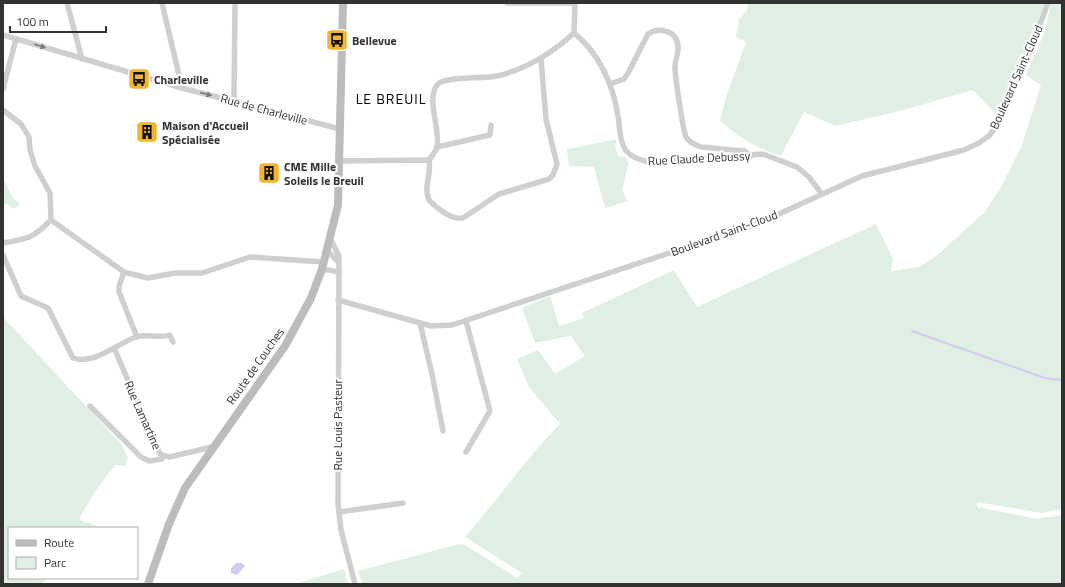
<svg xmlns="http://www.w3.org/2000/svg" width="1065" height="587" font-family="'Titillium Web',sans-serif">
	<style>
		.green { fill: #e0efe3 }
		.water { fill: #d1cbf0 }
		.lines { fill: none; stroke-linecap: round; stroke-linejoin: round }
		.stream { stroke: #d1cbf0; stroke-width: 2 }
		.minor { stroke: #cfcfcf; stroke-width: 5.5 }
		.secondary { stroke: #bcbcbc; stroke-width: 8 }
		.oneway { fill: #797979 }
		.labels { text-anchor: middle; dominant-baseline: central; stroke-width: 4; stroke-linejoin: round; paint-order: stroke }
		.poi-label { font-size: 12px; font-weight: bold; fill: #323232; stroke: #fff; text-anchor: start }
		.street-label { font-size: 12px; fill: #323232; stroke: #fff }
		.quarter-label { font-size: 14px; letter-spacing: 1px; fill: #000; stroke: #fff }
	</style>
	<rect width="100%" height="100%" fill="#fff"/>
	<g class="green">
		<path d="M748,3H1045L1018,72L996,114L973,90L900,111L835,126L804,112L781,156C759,149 736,137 720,120L726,97L746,42L736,37L739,19L747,11Z"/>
		<path d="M1051,3H1062V509L1041,513L977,502V507L1037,519L1062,515V584H362L358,571L459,544L465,545L517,578L522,573L465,537C498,500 525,459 560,424L529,387L517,359L538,350L555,374L585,356L571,336L535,343L522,308L550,296L559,326L584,318L582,313L674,270L697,307L876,224L893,259L891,271L919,267L936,256L985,212L1001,187L1022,145L1041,85L1026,75L1045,31Z"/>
		<polygon points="617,139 615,145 618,156 626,157 629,164 622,190 628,201 605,208 594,167 569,166 567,149"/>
		<polygon points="3,178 13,198 20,204 14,209 7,204 3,205"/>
		<polygon points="3,317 122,445 128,458 125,466 115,465 94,493 79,519 102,528 9,528 9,578 46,578 44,584 3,584"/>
		<polygon points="344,569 348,584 295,584"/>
	</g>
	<polygon class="water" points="236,563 242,563 245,566 237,575 231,573 231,568"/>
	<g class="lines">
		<polyline class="stream" points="912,331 1045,378 1062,380"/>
		<g class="minor">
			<polyline points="67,3 82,59"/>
			<polyline points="162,3 182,88"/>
			<polyline points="507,3 575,3"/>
			<path d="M574,33C599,53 613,84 618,116C620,126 619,140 625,149C631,158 642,161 652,162L763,154L797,167L809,177L821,193"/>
			<polyline points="3,35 182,88 340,129"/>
			<path d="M610,84L624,79L628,73L648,34C658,27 677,30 678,46C679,52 675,60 675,67C675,76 683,130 686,137C689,142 695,145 701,147L745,151L751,156"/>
			<polyline points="3,89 16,39"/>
			<polyline points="234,101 235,3"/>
			<polyline points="3,110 21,124 29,137 30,150 35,166 50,193 51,220 124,272 148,278 175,273 202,273 250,257 324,262"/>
			<polyline points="437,147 490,135 491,125"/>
			<path d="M429,160C432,156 436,151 437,147C441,130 425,97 438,84C445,76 484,79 497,76C527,69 552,53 574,33L575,3"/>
			<path d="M340,161L429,160C432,174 423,187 429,200C437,208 451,220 463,218L499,194L549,179L553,175L557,164L546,119L541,59"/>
			<polyline points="331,240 339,256 339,272 338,504 341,530 355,584"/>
			<path d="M3,243C28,239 33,238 51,220"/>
			<polyline points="328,251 339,263"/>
			<path d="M3,255L21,296L48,308L73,358C95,365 116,344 136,337C147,333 159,339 170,335L173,342"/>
			<polyline points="322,269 339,272"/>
			<polyline points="124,272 119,286 119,292 137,337"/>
			<polyline points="338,300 431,326 452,325 757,224 862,176 964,150 979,143 990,135 1000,119 1029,53 1048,3"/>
			<polyline points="466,321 490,411 466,452"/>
			<polyline points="420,323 432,374 443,431"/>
			<polyline points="114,348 160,454 169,457 212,447"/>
			<polyline points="90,406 141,457 149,461 162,459 164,456"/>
			<polyline points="339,512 403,503"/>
		</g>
		<polyline class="secondary" points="148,584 169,524 185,488 285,346 311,298 322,269 338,205 343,3"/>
	</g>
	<defs><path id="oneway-solid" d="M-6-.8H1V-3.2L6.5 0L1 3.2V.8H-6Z"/></defs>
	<g class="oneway">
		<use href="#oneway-solid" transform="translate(40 46) rotate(18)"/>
		<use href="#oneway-solid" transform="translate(206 94) rotate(15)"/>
	</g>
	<defs>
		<g id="bus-square" transform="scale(1.15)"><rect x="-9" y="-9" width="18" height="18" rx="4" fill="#f2b62a" stroke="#fff"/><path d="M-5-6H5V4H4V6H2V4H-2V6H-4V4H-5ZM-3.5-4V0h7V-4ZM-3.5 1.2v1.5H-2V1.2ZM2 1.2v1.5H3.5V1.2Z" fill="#111"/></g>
		<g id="building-square" transform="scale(1.15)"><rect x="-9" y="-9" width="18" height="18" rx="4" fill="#f2b62a" stroke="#fff"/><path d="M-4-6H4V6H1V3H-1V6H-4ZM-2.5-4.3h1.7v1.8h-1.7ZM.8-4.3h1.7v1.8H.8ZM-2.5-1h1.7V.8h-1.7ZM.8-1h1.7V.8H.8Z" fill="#111"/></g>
	</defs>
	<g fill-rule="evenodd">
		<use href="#bus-square" x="337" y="40"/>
		<use href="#bus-square" x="139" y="79"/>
		<use href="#building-square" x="147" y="132"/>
		<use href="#building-square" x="269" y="173"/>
	</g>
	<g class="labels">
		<g class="poi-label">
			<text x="352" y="40">Bellevue</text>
			<text x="154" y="79">Charleville</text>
			<text x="162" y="125">Maison d'Accueil<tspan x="162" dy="14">Spécialisée</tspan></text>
			<text x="284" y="166">CME Mille<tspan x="284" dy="14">Soleils le Breuil</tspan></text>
		</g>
		<g class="street-label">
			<text transform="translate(1016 77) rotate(-66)">Boulevard Saint-Cloud</text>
			<text transform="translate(264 109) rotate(15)">Rue de Charleville</text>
			<text transform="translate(699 158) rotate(-3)">Rue Claude Debussy</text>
			<text transform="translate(724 233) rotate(-20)">Boulevard Saint-Cloud</text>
			<text transform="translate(255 366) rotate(-55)">Route de Couches</text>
			<text transform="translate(143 415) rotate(66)">Rue Lamartine</text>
			<text transform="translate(337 425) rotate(-90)">Rue Louis Pasteur</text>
		</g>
		<g class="quarter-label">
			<text x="391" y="98">LE BREUIL</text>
		</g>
	</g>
	<rect width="1065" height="587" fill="none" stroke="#323232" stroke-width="8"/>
	<rect x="8" y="527" width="130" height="52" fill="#ffffff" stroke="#adadad"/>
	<rect x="16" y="540" width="20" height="6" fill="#bcbcbc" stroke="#adadad"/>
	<text x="44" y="547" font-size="12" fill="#323232">Route</text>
	<rect x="16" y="557" width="20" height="12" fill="#e0efe3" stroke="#adadad"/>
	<text x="44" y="567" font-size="12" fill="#323232">Parc</text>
	<path d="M10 26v6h96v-6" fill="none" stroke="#323232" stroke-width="2"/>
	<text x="16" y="26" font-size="12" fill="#323232" stroke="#ffffff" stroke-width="3" paint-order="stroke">100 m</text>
</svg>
